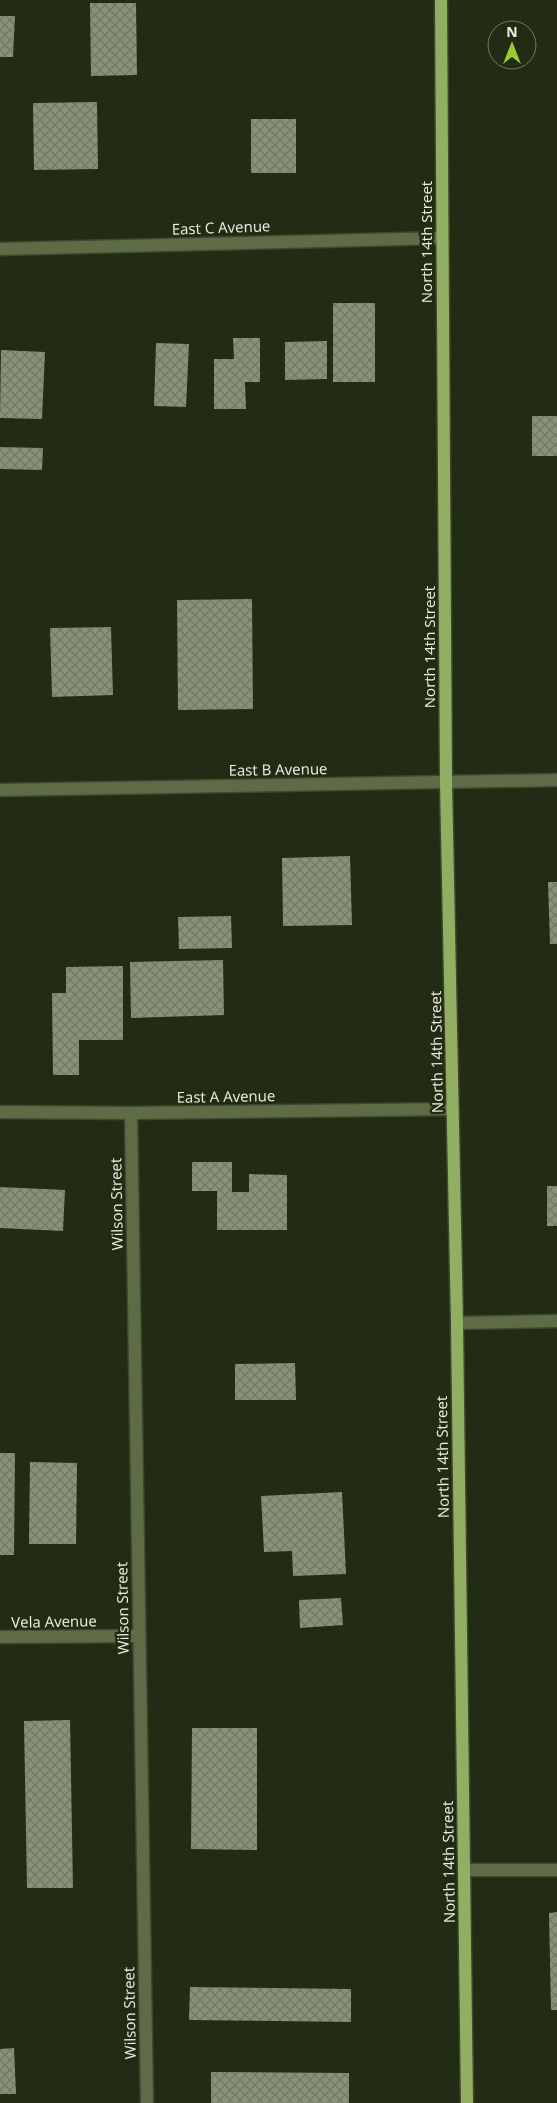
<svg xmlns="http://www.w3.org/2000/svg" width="557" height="2103" font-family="'Open Sans',sans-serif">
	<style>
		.building { fill: url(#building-cross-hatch) }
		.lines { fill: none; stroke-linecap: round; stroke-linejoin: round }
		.street-casing { stroke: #3e4730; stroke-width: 15 }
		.primary-casing { stroke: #3e4730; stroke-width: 15 }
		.street { stroke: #5d6b47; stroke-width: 12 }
		.primary { stroke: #92ae62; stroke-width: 12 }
		.labels { text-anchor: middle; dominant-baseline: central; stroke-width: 5; stroke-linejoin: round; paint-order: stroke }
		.street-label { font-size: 15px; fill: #ecf2e3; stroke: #222b13 }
	</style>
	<defs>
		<pattern id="building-cross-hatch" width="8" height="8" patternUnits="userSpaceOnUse" patternTransform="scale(1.25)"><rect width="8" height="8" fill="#879377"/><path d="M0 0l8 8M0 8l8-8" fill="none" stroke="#717965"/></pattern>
	</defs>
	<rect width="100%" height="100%" fill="#222b13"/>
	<g class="building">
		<polygon points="90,3 136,3 137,75 91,76"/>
		<polygon points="0,16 15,16 13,57 0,57"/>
		<polygon points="97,102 98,169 34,170 33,103"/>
		<rect x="251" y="119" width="45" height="54"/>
		<rect x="333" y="303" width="42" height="79"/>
		<polygon points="233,338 260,338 260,382 245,382 246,409 214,409 214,359 234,359"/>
		<polygon points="327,341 327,379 285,380 285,342"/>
		<polygon points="156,343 189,344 186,407 154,406"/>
		<polygon points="1,350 45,352 42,419 0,418"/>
		<rect x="532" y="416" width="25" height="40"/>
		<polygon points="0,447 43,448 42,470 0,469"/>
		<polygon points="252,599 253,709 178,710 177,600"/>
		<polygon points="111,627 113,695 52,697 50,628"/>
		<polygon points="350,856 352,925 283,926 282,858"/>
		<polygon points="548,882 557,882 557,944 550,944"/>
		<polygon points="231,916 232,948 179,949 178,917"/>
		<polygon points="223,960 224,1015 131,1018 130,962"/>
		<polygon points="123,966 123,1040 79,1040 79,1075 53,1075 52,993 66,993 66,967"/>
		<polygon points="192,1162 232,1162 232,1192 249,1192 249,1174 287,1175 287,1230 217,1230 217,1191 192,1191"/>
		<rect x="547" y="1186" width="10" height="40"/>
		<polygon points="0,1187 65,1190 63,1231 0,1228"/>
		<polygon points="295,1363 296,1400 235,1400 235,1364"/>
		<polygon points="0,1453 15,1453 14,1555 0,1555"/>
		<polygon points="30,1462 77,1463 76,1544 29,1544"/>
		<polygon points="342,1492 346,1574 293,1576 292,1551 264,1552 261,1496"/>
		<polygon points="341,1598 343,1625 300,1628 299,1600"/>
		<polygon points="70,1720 73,1888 27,1888 24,1721"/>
		<polygon points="192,1728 257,1728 257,1850 191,1849"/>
		<polygon points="557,1912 557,2010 551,2010 549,1913"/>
		<polygon points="190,1987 351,1989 351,2022 189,2020"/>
		<polygon points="14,2048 16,2094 0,2094 0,2049"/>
		<polygon points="211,2072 349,2073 349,2103 211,2103"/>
	</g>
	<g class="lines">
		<g class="street-casing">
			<g id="street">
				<polyline points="0,249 442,238"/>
				<polyline points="0,790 557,780"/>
				<polyline points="0,1112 131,1113 453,1109"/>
				<polyline points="131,1113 147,2103"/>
				<polyline points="457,1323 557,1321"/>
				<polyline points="0,1637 139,1636"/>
				<polyline points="465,1870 557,1870"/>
			</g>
		</g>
		<g class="primary-casing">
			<polyline id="primary" points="441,0 446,782 457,1323 467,2103"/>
		</g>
		<use href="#street" class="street"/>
		<use href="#primary" class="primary"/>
	</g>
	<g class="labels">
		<g class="street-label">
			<text transform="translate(221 227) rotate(-2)">East C Avenue</text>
			<text transform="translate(426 242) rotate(-90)">North 14th Street</text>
			<text transform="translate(429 647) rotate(-90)">North 14th Street</text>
			<text transform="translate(278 769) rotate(-1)">East B Avenue</text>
			<text transform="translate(436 1052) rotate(-91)">North 14th Street</text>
			<text transform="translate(226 1096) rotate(-1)">East A Avenue</text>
			<text transform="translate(116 1204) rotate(-91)">Wilson Street</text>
			<text transform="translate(442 1457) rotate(-91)">North 14th Street</text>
			<text transform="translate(122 1608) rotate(-91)">Wilson Street</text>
			<text transform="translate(54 1621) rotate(-1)">Vela Avenue</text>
			<text transform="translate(448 1862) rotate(-91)">North 14th Street</text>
			<text transform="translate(129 2013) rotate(-91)">Wilson Street</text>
		</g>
	</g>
	<g transform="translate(512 45)"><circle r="24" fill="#222b13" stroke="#737b66"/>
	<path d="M0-4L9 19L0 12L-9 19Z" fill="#9cca31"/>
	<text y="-8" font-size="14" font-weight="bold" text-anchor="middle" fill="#ecf2e3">N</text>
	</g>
</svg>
